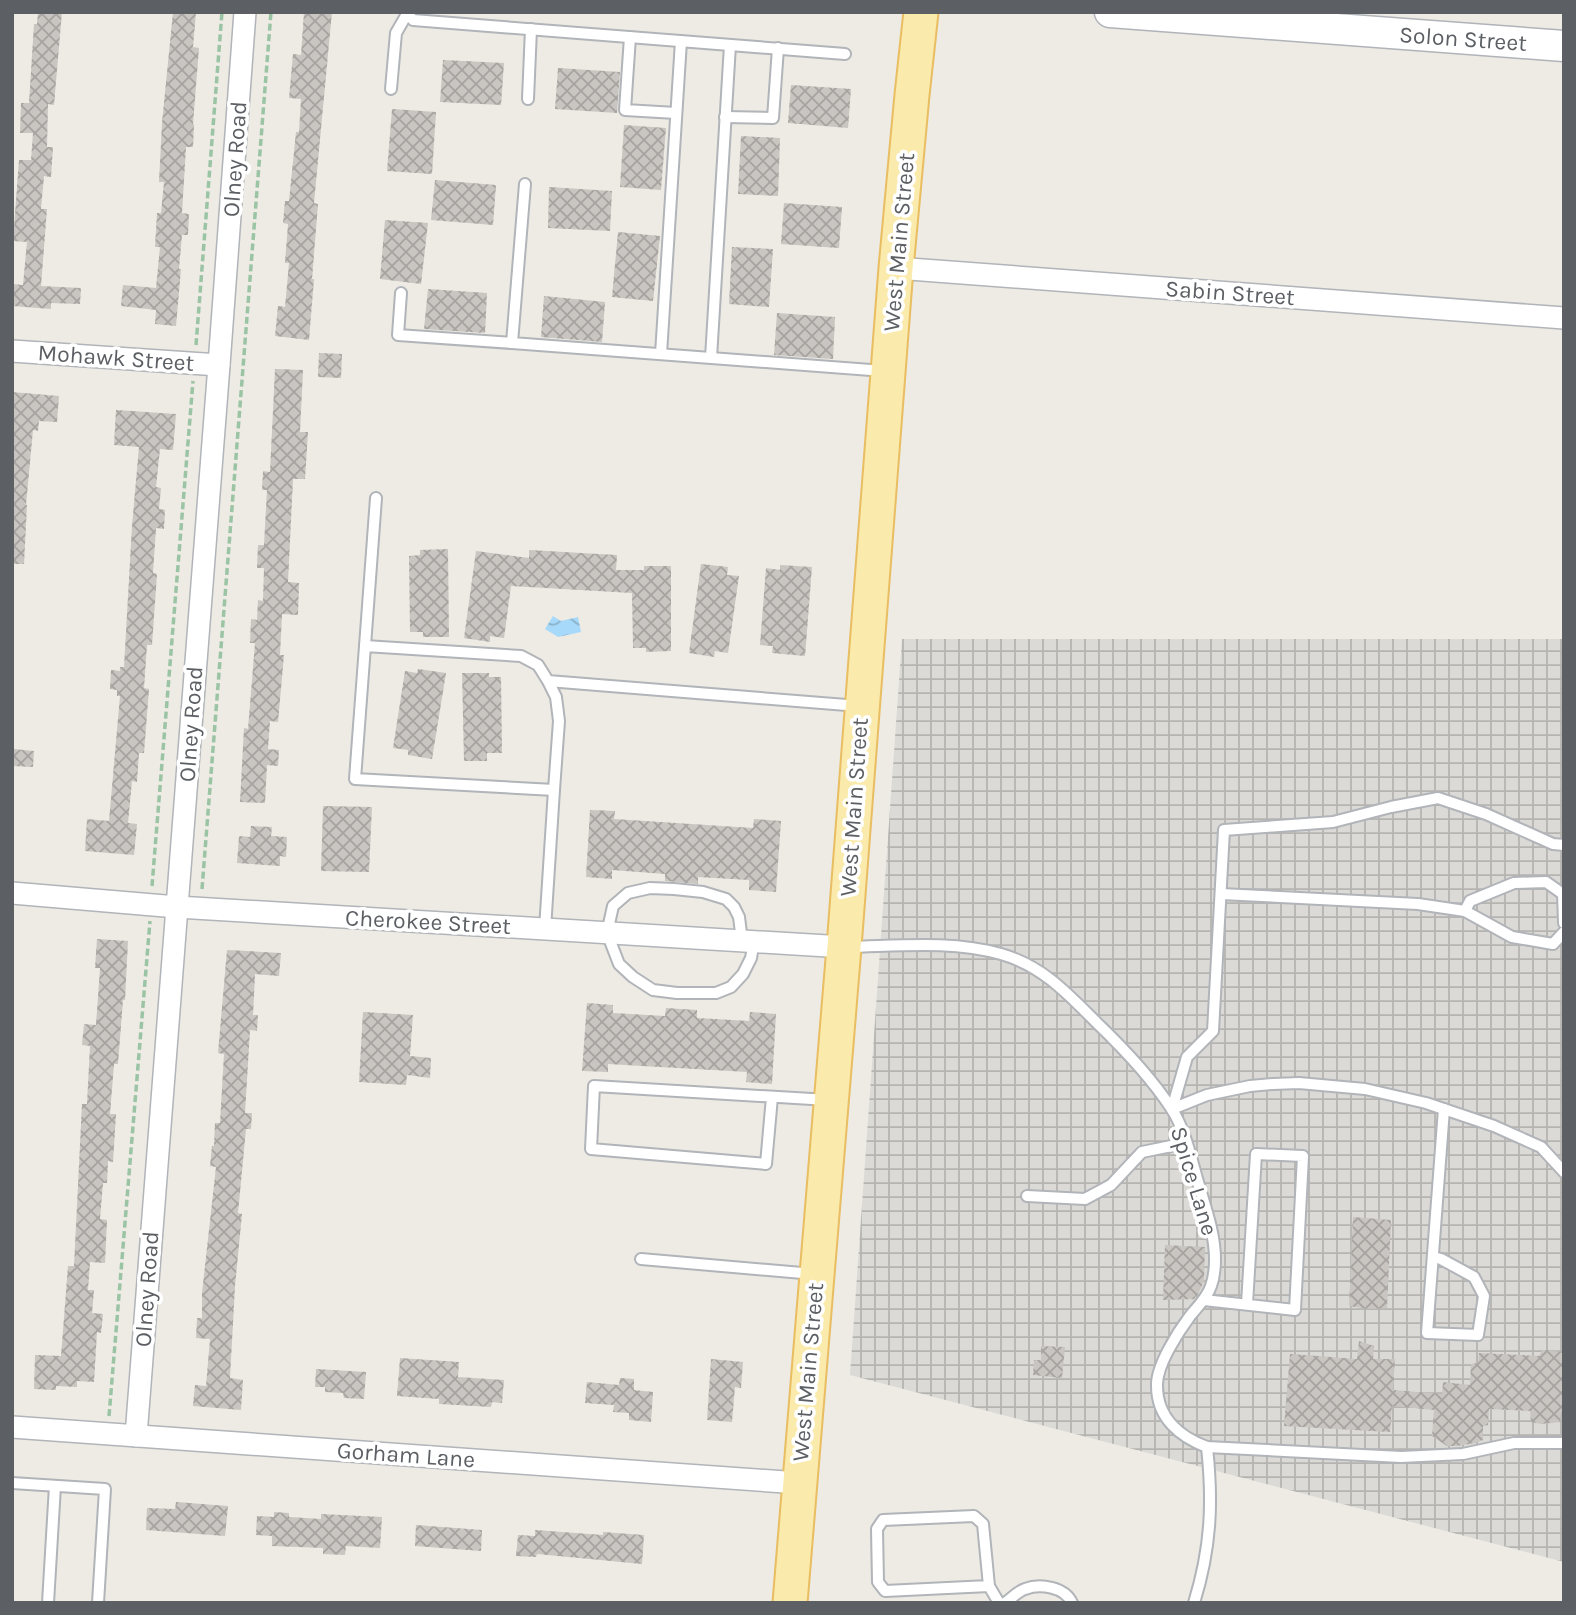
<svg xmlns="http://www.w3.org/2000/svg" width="1576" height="1615" font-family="Karla,sans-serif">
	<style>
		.industrial { fill: url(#industrial-grid) }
		.water { fill: url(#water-waves) }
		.building { fill: url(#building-cross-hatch) }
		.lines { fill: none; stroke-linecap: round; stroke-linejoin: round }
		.lane-casing { stroke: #b1b4b8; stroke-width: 14 }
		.street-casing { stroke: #b1b4b8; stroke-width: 24 }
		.secondary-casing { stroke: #b0b3b8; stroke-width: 33 }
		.primary-casing { stroke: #e9bd61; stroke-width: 37 }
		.path { stroke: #9bc4a5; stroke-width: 3.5; stroke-dasharray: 7 3.5; stroke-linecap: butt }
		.lane { stroke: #fff; stroke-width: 10 }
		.street { stroke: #fff; stroke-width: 21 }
		.secondary { stroke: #fff; stroke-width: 30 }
		.primary { stroke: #faeaac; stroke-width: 33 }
		.labels { text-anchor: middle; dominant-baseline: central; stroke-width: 7; stroke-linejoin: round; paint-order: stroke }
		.street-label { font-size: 23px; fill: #5c5f63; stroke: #fff }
	</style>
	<defs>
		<pattern id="industrial-grid" width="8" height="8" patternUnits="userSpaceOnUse" patternTransform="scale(1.75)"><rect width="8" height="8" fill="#dcdad6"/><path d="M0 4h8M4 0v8" fill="none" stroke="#b6b4b1"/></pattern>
		<pattern id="water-waves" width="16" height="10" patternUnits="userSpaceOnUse" patternTransform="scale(1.75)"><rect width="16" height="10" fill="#a7d9fa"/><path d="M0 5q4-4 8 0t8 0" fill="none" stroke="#8bb3ce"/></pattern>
		<pattern id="building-cross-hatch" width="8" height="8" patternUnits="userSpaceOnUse" patternTransform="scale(1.75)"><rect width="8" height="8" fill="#c9c5c0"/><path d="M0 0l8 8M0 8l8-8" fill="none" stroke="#a6a3a0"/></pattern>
	</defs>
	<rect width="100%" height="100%" fill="#edebe4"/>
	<polygon class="industrial" points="902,639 1564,639 1564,1562 850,1375"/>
	<polygon class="water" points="553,616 561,621 578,617 581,632 558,637 545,629"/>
	<g class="building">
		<polygon points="38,12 62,12 54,105 48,104 47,147 53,147 51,177 44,176 41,209 47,209 41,286 81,288 80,304 51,303 51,309 12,306 12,284 23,285 27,242 13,241 19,160 31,160 33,133 20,133 21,103 29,103 34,24 37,24"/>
		<polygon points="173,12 196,12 193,47 199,48 193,124 194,125 193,147 186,147 182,213 189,214 188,235 182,235 179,269 181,269 176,326 155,324 156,310 121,306 123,285 156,288 160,247 155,247 157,213 161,213 164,182 159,182 162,123"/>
		<polygon points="304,12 332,12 314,203 318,204 312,279 314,279 309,340 275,336 278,306 285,307 289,263 285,263 288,224 283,223 285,201 289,201 296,132 299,132 301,99 289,98 293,54 301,55"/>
		<polygon points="443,60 504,63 501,105 440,102"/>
		<polygon points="558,68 620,72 617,113 555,109"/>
		<polygon points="791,85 851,89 848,128 788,123"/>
		<polygon points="392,109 436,112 432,174 387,171"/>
		<polygon points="624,125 666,128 661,190 620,187"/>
		<polygon points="741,136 780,138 778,196 738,194"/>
		<polygon points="435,180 496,185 493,225 431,220"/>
		<polygon points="549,187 612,191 610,231 548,228"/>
		<polygon points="784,203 842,207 839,248 781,244"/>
		<polygon points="385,220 428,223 421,284 380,279"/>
		<polygon points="618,232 660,236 653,301 612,297"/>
		<polygon points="732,247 773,249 769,307 729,304"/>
		<polygon points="428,289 487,293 485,333 424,329"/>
		<polygon points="544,296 605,302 602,342 541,337"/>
		<polygon points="777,313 835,317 833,359 774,355"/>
		<polygon points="319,353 342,354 341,378 318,377"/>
		<polygon points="275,369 303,370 300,432 308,432 305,479 293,479 288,582 299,583 298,615 282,614 280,655 284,655 278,722 270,721 268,749 279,750 278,766 267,765 265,803 240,802 244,728 248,729 255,643 250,643 251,619 257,620 258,600 263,601 264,568 257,568 258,545 264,545 267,490 262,490 263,471 270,472"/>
		<polygon points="12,392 59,396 57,422 39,421 38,431 33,430 26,505 27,505 24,564 12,564"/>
		<polygon points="116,410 176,414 173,450 160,449 156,487 161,488 159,509 165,510 164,529 156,528 153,573 157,574 152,645 147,645 144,688 149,689 144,753 139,753 137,782 132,781 128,823 137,824 134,855 85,851 87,819 109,821 120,696 117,696 117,690 110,689 111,670 120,671 120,667 124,667 132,526 139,447 114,445"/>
		<polygon points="448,549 449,637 423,637 423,632 410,632 409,556 420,555 420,550"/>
		<polygon points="529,550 617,555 616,570 644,570 644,566 671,566 671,651 646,652 646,648 633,648 632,593 511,586 504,638 490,636 490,642 464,638 476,551 529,558"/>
		<polygon points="701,564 728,567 727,575 739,576 728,653 715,651 714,657 689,653"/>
		<polygon points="780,565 812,567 805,656 772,653 773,646 760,645 766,568 780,570"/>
		<polygon points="418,669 446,673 432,759 408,755 408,750 393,748 405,671 417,673"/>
		<polygon points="462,673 489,673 489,677 501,677 502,753 487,753 487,761 464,761"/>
		<polygon points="14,749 34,751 33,767 12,766"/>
		<polygon points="323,806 372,807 369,872 321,871"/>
		<polygon points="590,810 615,811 614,819 753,828 754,819 781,821 776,892 749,890 749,880 698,877 698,884 665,881 665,874 612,870 612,879 586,877"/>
		<polygon points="251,826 272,827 271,836 287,837 286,857 280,856 280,866 237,863 239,836 250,837"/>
		<polygon points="97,939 128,941 125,1000 123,1000 118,1064 114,1064 110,1114 116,1114 113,1162 108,1161 107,1183 103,1183 100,1219 107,1220 105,1263 90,1262 88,1290 94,1290 92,1313 103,1314 101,1333 97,1332 94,1382 77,1381 77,1387 56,1386 56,1390 34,1389 35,1355 61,1356 68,1266 74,1266 82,1104 87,1104 90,1046 82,1045 84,1024 96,1025 100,968 95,968"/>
		<polygon points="227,950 281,953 279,976 255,974 253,1015 258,1015 257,1031 250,1030 245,1113 252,1113 251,1129 246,1129 238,1213 242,1214 235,1286 230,1378 243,1380 241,1410 193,1406 195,1385 206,1386 210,1339 196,1338 197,1318 202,1318 202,1293 216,1167 210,1166 212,1146 214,1146 215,1123 220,1123 224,1054 218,1053"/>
		<polygon points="587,1003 613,1005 613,1013 665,1016 666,1008 697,1010 697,1018 749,1021 750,1012 776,1014 772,1084 746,1082 747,1072 608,1064 608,1072 582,1071"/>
		<polygon points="363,1012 413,1015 410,1056 431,1058 430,1078 407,1075 406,1085 359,1082"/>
		<polygon points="1353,1217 1391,1220 1387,1308 1368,1309 1349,1306"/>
		<polygon points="1165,1245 1205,1247 1204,1281 1200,1290 1194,1299 1163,1300"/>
		<polygon points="1359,1341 1374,1346 1373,1359 1395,1359 1393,1390 1442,1394 1443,1382 1470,1385 1471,1364 1478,1363 1479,1353 1539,1356 1542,1350 1564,1352 1564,1412 1561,1412 1560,1422 1541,1424 1531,1422 1530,1411 1489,1409 1488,1425 1483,1426 1483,1440 1475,1443 1457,1446 1447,1446 1432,1436 1434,1410 1392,1406 1390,1432 1284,1426 1290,1354 1357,1359"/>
		<polygon points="1041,1346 1065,1347 1062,1378 1033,1375 1034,1360 1041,1360"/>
		<polygon points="400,1358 459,1362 458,1377 504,1380 502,1403 492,1402 491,1407 457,1405 439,1404 439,1399 397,1396"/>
		<polygon points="711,1359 743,1362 741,1388 735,1387 732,1422 707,1420"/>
		<polygon points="316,1369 366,1372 364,1399 344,1398 343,1393 325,1392 325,1387 315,1387"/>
		<polygon points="620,1378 634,1379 634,1390 653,1392 651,1422 629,1420 629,1413 613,1412 614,1405 585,1403 587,1382 619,1385"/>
		<polygon points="176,1502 228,1506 225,1536 146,1530 147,1508 175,1509"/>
		<polygon points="274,1512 289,1513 289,1517 321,1519 321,1514 382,1517 380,1548 346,1546 345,1555 323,1554 323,1548 272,1546 272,1536 256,1535 257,1516 274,1517"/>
		<polygon points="416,1525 482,1530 481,1551 415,1546"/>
		<polygon points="535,1530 603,1535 603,1532 644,1535 642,1564 537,1554 536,1557 516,1556 518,1535 535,1536"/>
	</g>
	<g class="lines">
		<g class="lane-casing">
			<g id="lane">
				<polyline points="406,12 413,20 845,54"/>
				<polyline points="630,37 625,110 676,113"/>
				<polyline points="391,89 396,33 407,14"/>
				<polyline points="528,99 531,29"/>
				<polyline points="725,117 773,118 778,48"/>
				<polyline points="525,184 512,343 884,371"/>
				<polyline points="401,293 398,335 512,343"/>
				<polyline points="661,354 681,41"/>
				<polyline points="711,358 730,45"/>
				<polyline points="365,646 376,498"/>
				<polyline points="548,681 556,697 559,721 554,790 355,779 365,646 521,656 538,665 548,681 859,706"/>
				<polyline points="1221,894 1418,904 1465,911 1512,937 1553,944 1564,932"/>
				<polyline points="1465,911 1470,901 1514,883 1546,882 1563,894 1564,923"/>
				<polyline points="545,929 554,790"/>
				<polyline points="742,941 739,917 734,907 726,899 703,892 674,889 650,888 628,893 613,906 607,933 619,964 633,977 653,990 677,993 716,993 731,987 743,974 751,958 754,941"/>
				<path d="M848,947C898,946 952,940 1001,954C1043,966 1068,994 1098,1024C1125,1050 1150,1076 1171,1108C1185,1129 1191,1158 1198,1182C1205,1207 1215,1233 1215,1259C1215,1268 1214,1278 1211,1286C1207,1298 1198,1306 1190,1316C1178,1332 1156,1366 1157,1386C1157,1418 1180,1437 1207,1447L1401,1457L1463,1454L1514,1443H1564"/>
				<polyline points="772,1097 766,1164 591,1149 594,1086 828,1100"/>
				<polyline points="1172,1109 1187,1057 1213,1031 1224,830 1333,822 1391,807 1438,798 1486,814 1553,844 1564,845"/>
				<polyline points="1172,1109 1207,1095 1250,1086 1273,1084 1299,1083 1365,1089 1426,1103 1494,1126 1541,1147 1564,1172"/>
				<polyline points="1027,1196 1085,1199 1111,1185 1142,1152 1186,1143"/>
				<polyline points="1433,1257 1441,1259 1474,1277 1484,1296 1478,1335 1427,1333 1444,1109"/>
				<polyline points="641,1259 814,1274"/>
				<polyline points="1204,1300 1295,1310 1303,1156 1256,1154 1247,1304"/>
				<polyline points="12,1483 105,1489 98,1603"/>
				<polyline points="989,1586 885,1591 878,1582 877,1529 883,1520 974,1516 983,1524 989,1586 999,1603"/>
				<polyline points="48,1603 55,1486"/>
				<path d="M1005,1603C1011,1599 1018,1591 1025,1589C1040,1583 1065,1587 1072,1603"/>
				<path d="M1194,1603C1211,1548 1213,1503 1207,1447"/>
			</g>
		</g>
		<g class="street-casing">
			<g id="street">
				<polyline points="896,268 1564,318"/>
				<polyline points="12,351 219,365"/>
				<polyline points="12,893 177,907 844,947"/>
				<polyline points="12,1427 799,1483"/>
				<polyline points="136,1436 219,365 245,12"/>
			</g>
		</g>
		<g class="secondary-casing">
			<polyline id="secondary" points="1110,12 1564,46"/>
		</g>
		<g class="primary-casing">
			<polyline id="primary" points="790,1603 844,947 896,268 912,95 921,12"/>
		</g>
		<g class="path">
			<polyline points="196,345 222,12"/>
			<polyline points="152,886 193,381"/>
			<polyline points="202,889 271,12"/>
			<polyline points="109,1416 150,921"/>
		</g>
		<use href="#lane" class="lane"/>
		<use href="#street" class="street"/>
		<use href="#secondary" class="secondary"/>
		<use href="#primary" class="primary"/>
	</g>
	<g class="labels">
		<g class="street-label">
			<text transform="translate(1463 39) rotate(4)">Solon Street</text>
			<text transform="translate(235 159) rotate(-86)">Olney Road</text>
			<text transform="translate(899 242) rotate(-85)">West Main Street</text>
			<text transform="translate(1230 293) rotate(4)">Sabin Street</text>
			<text transform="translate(116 358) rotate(4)">Mohawk Street</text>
			<text transform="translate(191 724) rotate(-86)">Olney Road</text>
			<text transform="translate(854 807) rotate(-86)">West Main Street</text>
			<text transform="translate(428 922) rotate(3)">Cherokee Street</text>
			<text transform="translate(1194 1181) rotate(73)">Spice Lane</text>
			<text transform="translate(147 1289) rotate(-86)">Olney Road</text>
			<text transform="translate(808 1372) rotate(-85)">West Main Street</text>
			<text transform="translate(406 1455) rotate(4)">Gorham Lane</text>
		</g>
	</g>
	<rect width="1576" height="1615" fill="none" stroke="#5c5f63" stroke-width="28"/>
</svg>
